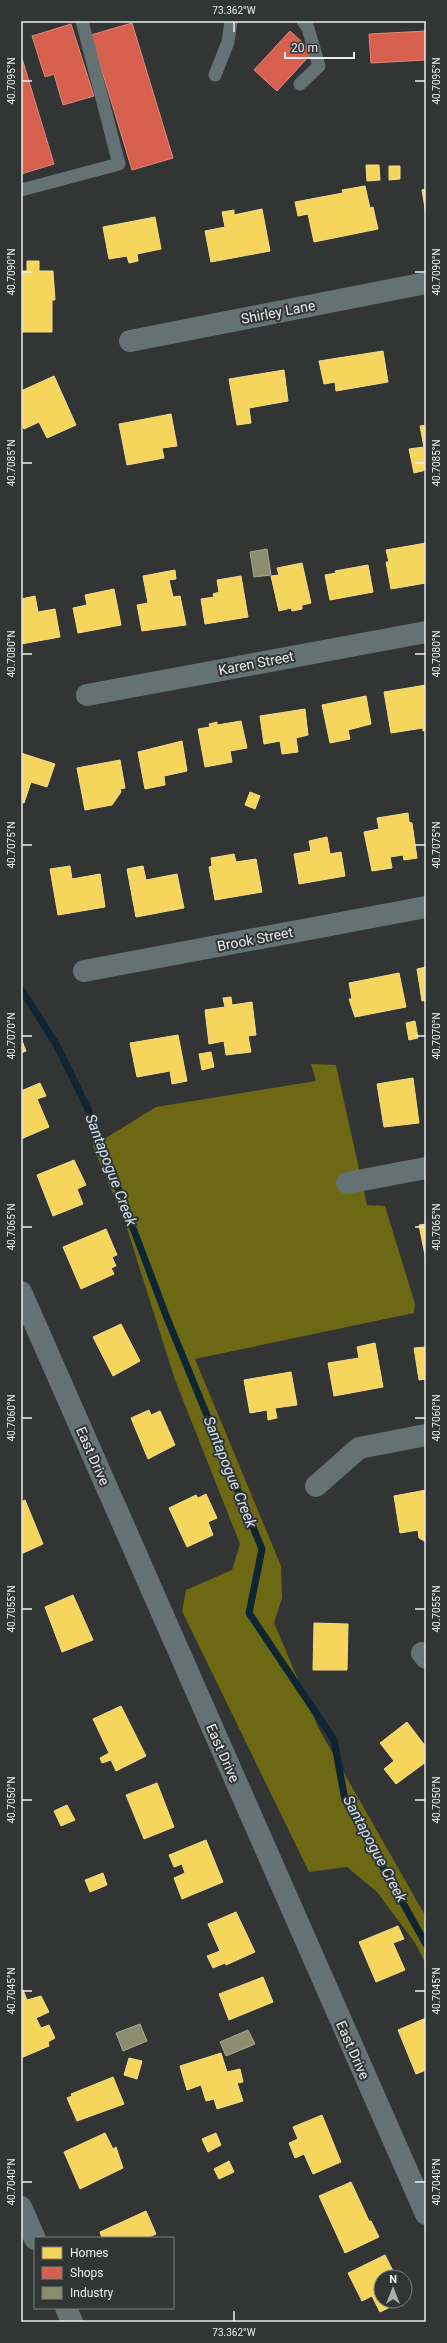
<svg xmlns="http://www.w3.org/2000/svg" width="447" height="2343" font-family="Roboto,sans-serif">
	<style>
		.forest { fill: #6d6813 }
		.homes { fill: #f6d55c; stroke: #f3dc88 }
		.shops { fill: #d6604d; stroke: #dc8b7d }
		.industry { fill: #8c8c6e; stroke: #a8a994 }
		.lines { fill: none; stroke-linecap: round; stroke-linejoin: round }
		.stream { stroke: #0e2533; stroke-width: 7 }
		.lane { stroke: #647274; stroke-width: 13 }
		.street { stroke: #647274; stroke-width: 22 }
		.ticks { fill: none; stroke: #ebeeed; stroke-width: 1.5 }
		.labels { text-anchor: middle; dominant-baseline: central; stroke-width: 4; stroke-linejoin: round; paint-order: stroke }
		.street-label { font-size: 14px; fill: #ebeeed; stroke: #313634 }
		.water-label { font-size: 15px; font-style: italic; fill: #d0e2f1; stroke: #313634 }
		.neatline { fill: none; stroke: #ebeeed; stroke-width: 1.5 }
		.ticks-label { font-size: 10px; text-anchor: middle; fill: #ebeeed }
	</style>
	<rect width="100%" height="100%" fill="#323534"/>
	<polygon class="forest" points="311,1064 336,1065 367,1205 385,1206 415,1304 414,1313 195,1359 281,1566 282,1598 274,1623 319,1729 426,1917 426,1964 415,1943 377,1892 347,1867 309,1872 182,1611 186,1590 232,1570 240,1544 174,1377 126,1225 93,1146 156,1107 316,1081"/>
	<g class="homes">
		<polygon points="366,165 379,165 380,180 367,181"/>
		<polygon points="389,166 400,166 400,179 389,180"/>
		<polygon points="365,186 370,208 373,207 378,229 314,242 308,214 298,216 295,202 343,193 342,190"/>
		<polygon points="426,189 426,214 422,190"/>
		<polygon points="262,209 270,251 211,262 205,231 225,227 222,212 234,210 234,215"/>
		<polygon points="155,217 161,249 137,254 138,261 129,263 127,256 109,259 103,227"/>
		<polygon points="27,261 39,261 39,271 53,271 55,300 52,300 52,332 22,332 21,271 27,271"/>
		<polygon points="383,351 388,382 336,391 335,382 324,384 319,361"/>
		<polygon points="284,370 288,401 249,408 251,423 237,425 229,379"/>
		<polygon points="54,376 76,425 47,438 39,422 24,429 21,422 21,391"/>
		<polygon points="171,414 177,446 162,448 164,458 127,465 119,424"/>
		<polygon points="426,425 426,470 414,473 409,449 424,447 420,426"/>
		<polygon points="426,543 426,583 391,589 386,562 389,562 386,550"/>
		<polygon points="302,563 311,603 302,605 302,609 292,611 291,608 279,611 271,576 279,575 277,568"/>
		<polygon points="368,565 373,592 330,600 325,575 336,573 335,571"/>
		<polygon points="175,570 176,579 169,580 173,597 180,596 186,625 142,631 137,605 148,603 143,576"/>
		<polygon points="241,576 248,617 205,624 201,599 214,597 213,594 219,592 217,580"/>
		<polygon points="114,589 121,625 78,633 73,608 87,605 85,595"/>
		<polygon points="35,596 38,612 55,609 60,637 21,644 21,599"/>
		<polygon points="426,685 426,730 423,731 423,728 391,733 384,692"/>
		<polygon points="366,696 371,724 348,730 350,739 330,743 322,705"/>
		<polygon points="305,709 308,735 296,738 298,752 282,754 280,741 264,744 260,716"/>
		<polygon points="241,721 247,748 230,751 232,762 205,767 198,729 210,727 209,724 217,722 217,725"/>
		<polygon points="182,741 187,771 164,776 165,785 145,789 138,752"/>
		<polygon points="21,753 55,764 47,787 31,782 24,803 21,802"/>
		<polygon points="120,760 125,788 120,789 121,792 112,805 85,810 77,768"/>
		<polygon points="250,792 260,796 255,809 245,805"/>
		<polygon points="408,813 409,822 412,823 417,858 404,860 403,855 390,857 392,868 372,871 364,832 379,829 377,818"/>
		<polygon points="327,837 330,854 341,852 345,876 299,884 294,854 311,851 309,841"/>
		<polygon points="234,854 236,862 256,859 262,892 215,900 209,867 212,866 211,858"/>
		<polygon points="70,866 72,879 100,874 105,907 58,915 50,869"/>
		<polygon points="143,866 146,880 177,874 184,908 136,917 127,869"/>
		<polygon points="426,967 426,1000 422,1001 417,969"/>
		<polygon points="399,973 406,1007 355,1017 349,999 352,999 349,983"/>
		<polygon points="231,997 232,1005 252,1002 256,1035 248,1036 251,1052 226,1055 224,1041 209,1044 205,1010 225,1007 223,998"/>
		<polygon points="415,1021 418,1038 409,1040 406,1023"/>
		<polygon points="178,1035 187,1081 172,1084 170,1071 137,1077 130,1043"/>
		<polygon points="21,1038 26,1051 21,1053"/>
		<polygon points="211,1052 214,1067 202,1070 199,1054"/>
		<polygon points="413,1078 419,1123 384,1127 377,1084"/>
		<polygon points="40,1083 46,1096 37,1099 49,1127 21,1139 21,1091"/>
		<polygon points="74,1160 86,1185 77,1189 83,1204 53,1216 37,1175"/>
		<polygon points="426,1224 426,1260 419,1225"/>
		<polygon points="106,1229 117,1255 112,1257 116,1266 111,1268 114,1274 81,1289 63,1247"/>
		<polygon points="121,1324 140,1361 113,1376 93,1337"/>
		<polygon points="375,1343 383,1387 334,1396 328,1363 359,1358 357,1347"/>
		<polygon points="426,1347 426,1379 419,1380 414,1348"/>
		<polygon points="291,1372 297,1405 275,1408 277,1418 268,1420 267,1410 250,1413 244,1380"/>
		<polygon points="149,1410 151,1415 160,1411 175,1445 148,1459 131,1418"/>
		<polygon points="426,1490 426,1542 419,1538 418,1530 400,1533 394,1496"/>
		<polygon points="206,1494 217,1518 208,1522 213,1535 187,1547 169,1508 196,1495 198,1498"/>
		<polygon points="25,1500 43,1544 21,1554 21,1502"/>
		<polygon points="73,1595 93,1640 62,1652 45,1607"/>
		<polygon points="314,1623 348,1624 347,1670 313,1670"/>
		<polygon points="121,1706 146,1756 116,1771 111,1760 102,1763 100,1758 109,1753 93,1719"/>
		<polygon points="407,1722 426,1747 426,1762 396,1784 384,1769 394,1761 380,1743"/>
		<polygon points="157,1783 174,1827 144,1839 126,1795"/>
		<polygon points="67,1805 75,1820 61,1826 54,1811"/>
		<polygon points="206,1840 223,1882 182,1899 174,1878 185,1873 182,1864 174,1867 169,1855"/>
		<polygon points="103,1873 107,1885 90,1892 85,1880"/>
		<polygon points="236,1912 255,1952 226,1965 225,1963 213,1968 207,1956 220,1951 208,1924"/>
		<polygon points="398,1926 404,1939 393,1943 405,1970 376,1982 359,1942"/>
		<polygon points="263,1977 273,2002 229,2020 219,1994"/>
		<polygon points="23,1990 27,2000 41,1996 49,2012 36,2018 41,2028 49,2025 55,2038 48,2042 49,2046 21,2058 21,1991"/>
		<polygon points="426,2018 426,2070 416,2074 398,2030"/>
		<polygon points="221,2053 227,2072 240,2069 243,2082 237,2083 243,2101 217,2109 214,2099 206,2101 201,2085 187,2090 180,2066"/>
		<polygon points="129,2058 142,2061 137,2079 124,2075"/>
		<polygon points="113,2077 124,2104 77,2121 67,2098 72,2096 71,2094"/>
		<polygon points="322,2115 341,2162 313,2174 304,2154 295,2158 289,2143 298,2139 293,2127"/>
		<polygon points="105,2133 113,2149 116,2147 123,2168 80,2189 64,2152"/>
		<polygon points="216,2133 221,2145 208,2152 202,2139"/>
		<polygon points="229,2161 234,2172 219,2179 214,2169"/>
		<polygon points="351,2182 369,2221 371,2221 379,2237 345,2253 319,2196"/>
		<polygon points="146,2211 156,2234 147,2238 102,2238 100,2232"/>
		<polygon points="385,2255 396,2277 381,2277 381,2301 403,2301 380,2312 372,2296 362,2301 348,2273"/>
	</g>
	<g class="shops">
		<polygon points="132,23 173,158 132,170 91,35"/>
		<polygon points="71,24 94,96 63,105 54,74 45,77 32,36"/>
		<polygon points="290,31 313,52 277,91 254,70"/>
		<polygon points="426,31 426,60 371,63 369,34"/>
		<polygon points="21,55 54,164 21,174"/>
	</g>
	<g class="industry">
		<polygon points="267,549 271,575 254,577 250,552"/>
		<polygon points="140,2024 147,2041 123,2051 116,2033"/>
		<polygon points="248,2030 255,2044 226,2056 220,2042"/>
	</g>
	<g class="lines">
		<polyline class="stream" points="21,989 56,1044 89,1111 167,1318 262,1549 249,1613 334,1740 345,1800 426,1944"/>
		<g class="lane">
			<polyline points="215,75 228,42 231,21"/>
			<polyline points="300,84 319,66 308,28 303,21"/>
			<polyline points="21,190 119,164 82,21"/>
		</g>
		<g class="street">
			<polyline points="130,341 426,283"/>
			<polyline points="87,695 426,632"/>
			<polyline points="84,971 426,907"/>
			<polyline points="347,1183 426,1168"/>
			<polyline points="21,1292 426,2214"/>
			<polyline points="316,1486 359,1448 426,1435"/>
			<polyline points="422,1653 426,1658"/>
			<polyline points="21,2207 35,2239"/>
			<polyline points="66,2308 72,2322"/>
		</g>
	</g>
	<path class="ticks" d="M234,22V32M22,81H32M415,81H425M22,272H32M415,272H425M22,463H32M415,463H425M22,654H32M415,654H425M22,845H32M415,845H425M22,1036H32M415,1036H425M22,1227H32M415,1227H425M22,1418H32M415,1418H425M22,1609H32M415,1609H425M22,1800H32M415,1800H425M22,1991H32M415,1991H425M22,2182H32M415,2182H425M234,2311V2321"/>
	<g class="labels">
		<g class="street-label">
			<text transform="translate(278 312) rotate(-11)">Shirley Lane</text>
			<text transform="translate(256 663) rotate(-11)">Karen Street</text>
			<text transform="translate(255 939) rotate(-11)">Brook Street</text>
			<text transform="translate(93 1456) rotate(66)">East Drive</text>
			<text transform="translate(223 1753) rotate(66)">East Drive</text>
			<text transform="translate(353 2050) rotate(66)">East Drive</text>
		</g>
		<g class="water-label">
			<text transform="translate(111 1170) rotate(69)">Santapogue Creek</text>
			<text transform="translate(230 1472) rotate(68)">Santapogue Creek</text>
			<text transform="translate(375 1849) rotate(62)">Santapogue Creek</text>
		</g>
	</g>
	<rect width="447" height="2343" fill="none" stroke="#313634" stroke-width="44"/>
	<rect x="34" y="2237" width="140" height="72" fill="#313634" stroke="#7b807e"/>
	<rect x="42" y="2247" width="20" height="12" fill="#f6d55c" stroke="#7b807e"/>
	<text x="70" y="2257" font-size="12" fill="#ebeeed">Homes</text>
	<rect x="42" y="2267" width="20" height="12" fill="#d6604d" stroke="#7b807e"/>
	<text x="70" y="2277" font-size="12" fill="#ebeeed">Shops</text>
	<rect x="42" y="2287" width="20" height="12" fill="#8c8c6e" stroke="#7b807e"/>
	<text x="70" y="2297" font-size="12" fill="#ebeeed">Industry</text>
	<g transform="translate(393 2289)"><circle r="19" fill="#313634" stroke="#7b807e"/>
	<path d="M0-3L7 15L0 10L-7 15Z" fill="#aaadac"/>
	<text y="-6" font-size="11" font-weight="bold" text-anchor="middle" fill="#ebeeed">N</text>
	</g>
	<path d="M285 52v6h69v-6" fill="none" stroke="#ebeeed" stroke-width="2"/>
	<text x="291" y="52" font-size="12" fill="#ebeeed" stroke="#313634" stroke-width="3" paint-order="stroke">20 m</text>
	<rect x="22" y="22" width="403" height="2299" class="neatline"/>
	<g class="ticks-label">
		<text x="234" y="14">73.362°W</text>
		<text transform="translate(11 81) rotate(-90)" y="4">40.7095°N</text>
		<text transform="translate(436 81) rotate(-90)" y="4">40.7095°N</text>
		<text transform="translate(11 272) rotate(-90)" y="4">40.7090°N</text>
		<text transform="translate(436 272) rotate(-90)" y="4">40.7090°N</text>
		<text transform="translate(11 463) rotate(-90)" y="4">40.7085°N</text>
		<text transform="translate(436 463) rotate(-90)" y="4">40.7085°N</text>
		<text transform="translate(11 654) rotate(-90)" y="4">40.7080°N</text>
		<text transform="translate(436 654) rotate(-90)" y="4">40.7080°N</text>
		<text transform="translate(11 845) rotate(-90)" y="4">40.7075°N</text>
		<text transform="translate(436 845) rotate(-90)" y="4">40.7075°N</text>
		<text transform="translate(11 1036) rotate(-90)" y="4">40.7070°N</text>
		<text transform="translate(436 1036) rotate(-90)" y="4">40.7070°N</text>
		<text transform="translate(11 1227) rotate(-90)" y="4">40.7065°N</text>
		<text transform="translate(436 1227) rotate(-90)" y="4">40.7065°N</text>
		<text transform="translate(11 1418) rotate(-90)" y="4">40.7060°N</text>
		<text transform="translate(436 1418) rotate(-90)" y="4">40.7060°N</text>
		<text transform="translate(11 1609) rotate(-90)" y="4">40.7055°N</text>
		<text transform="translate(436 1609) rotate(-90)" y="4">40.7055°N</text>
		<text transform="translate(11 1800) rotate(-90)" y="4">40.7050°N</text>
		<text transform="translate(436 1800) rotate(-90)" y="4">40.7050°N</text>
		<text transform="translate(11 1991) rotate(-90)" y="4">40.7045°N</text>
		<text transform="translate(436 1991) rotate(-90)" y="4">40.7045°N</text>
		<text transform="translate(11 2182) rotate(-90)" y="4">40.7040°N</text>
		<text transform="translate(436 2182) rotate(-90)" y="4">40.7040°N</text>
		<text x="234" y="2336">73.362°W</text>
	</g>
</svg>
